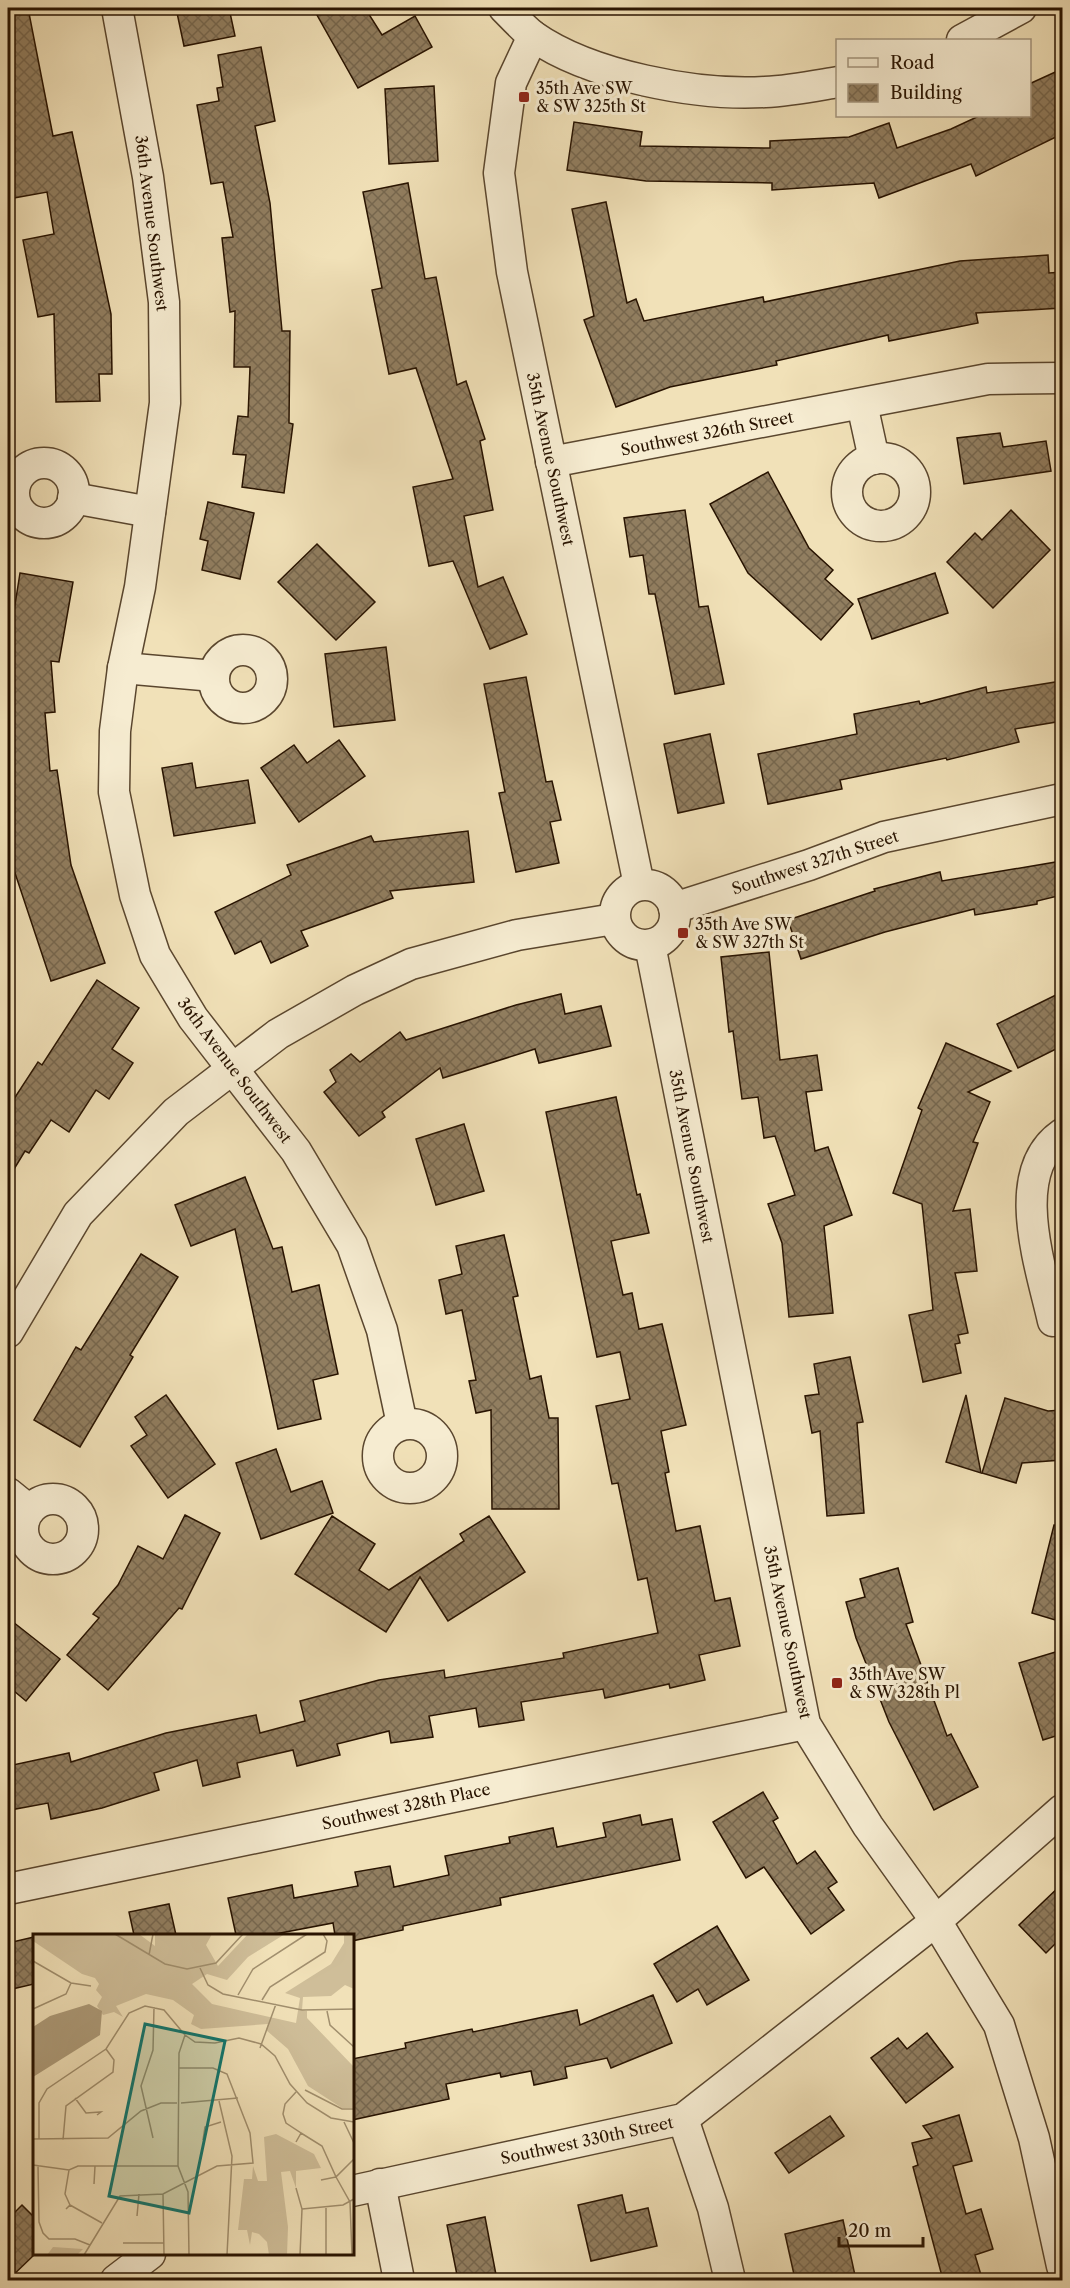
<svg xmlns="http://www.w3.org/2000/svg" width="1070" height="2288" font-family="'Libre Caslon Text',serif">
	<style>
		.building { fill: url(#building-cross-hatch); stroke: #281300; stroke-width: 1.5 }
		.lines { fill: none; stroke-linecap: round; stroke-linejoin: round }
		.minor-casing { stroke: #5a462e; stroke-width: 33 }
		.minor { stroke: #f6ecd1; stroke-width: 30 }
		.poi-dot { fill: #8f2418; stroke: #f6ecd1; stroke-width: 2 }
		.labels { text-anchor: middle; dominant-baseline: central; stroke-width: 6; stroke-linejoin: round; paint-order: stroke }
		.poi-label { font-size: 16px; fill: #281300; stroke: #f6ecd1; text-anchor: start }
		.street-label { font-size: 16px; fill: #281300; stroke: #f6ecd1 }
		.inset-road { fill: none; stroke: #a18f6e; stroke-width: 1.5 }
		.view { fill: #0f766e; fill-opacity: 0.15; stroke: #0f766e; stroke-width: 3 }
		.inset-edge { fill: none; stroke: #281300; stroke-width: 3 }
	</style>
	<defs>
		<pattern id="building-cross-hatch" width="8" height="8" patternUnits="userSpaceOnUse" patternTransform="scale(1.5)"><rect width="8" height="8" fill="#917e60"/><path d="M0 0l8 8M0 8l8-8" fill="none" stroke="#76664d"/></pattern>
	</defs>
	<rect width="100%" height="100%" fill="#f1e1b8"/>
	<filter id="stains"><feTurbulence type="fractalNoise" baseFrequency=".00333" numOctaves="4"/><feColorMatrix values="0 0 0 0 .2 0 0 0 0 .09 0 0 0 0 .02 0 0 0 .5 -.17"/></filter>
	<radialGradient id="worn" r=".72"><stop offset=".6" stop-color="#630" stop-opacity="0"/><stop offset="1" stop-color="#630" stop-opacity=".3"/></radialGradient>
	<g class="building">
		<polygon points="8,8 28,8 53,136 72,132 111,314 112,374 99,374 100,401 56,402 54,314 38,317 23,240 54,234 47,192 8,199 8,42 11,41"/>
		<polygon points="176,8 229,8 235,36 184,46"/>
		<polygon points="330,8 365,8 382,35 415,16 432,47 358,88 317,15"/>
		<polygon points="261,47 275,121 255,126 270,203 282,331 290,331 289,423 293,424 284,493 242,487 246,455 233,454 238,416 248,417 250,367 234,367 235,311 230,312 222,238 233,237 223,182 211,184 197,105 219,101 217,88 223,87 218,55"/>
		<polygon points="1062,69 1062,134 976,176 971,164 879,198 874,183 772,190 772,183 646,181 567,170 574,122 642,132 640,146 770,148 770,141 849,137 889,123 897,148 951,129 979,116 1029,116 1029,84"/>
		<polygon points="434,86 438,161 389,164 385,89"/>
		<polygon points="408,183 425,279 436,277 457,385 466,381 485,439 480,441 493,510 464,516 478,587 503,577 527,634 490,649 453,561 429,566 413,487 453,479 416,368 389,374 372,290 382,288 363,192"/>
		<polygon points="606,202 627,303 636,299 644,321 763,297 764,302 960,261 1048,255 1049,273 1062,272 1062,308 976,313 978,323 889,341 888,335 776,361 777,365 670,387 616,407 584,320 594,316 572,209"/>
		<polygon points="1000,433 1003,447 1046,441 1051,471 964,484 957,438"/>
		<polygon points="768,472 809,548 833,570 825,579 853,604 821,640 748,573 710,504"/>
		<polygon points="208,502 254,513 240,579 202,570 208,541 200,539"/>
		<polygon points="685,510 699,607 708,606 724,684 675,694 655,594 649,594 643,555 630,557 624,518"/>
		<polygon points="1011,510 1050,550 993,608 947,562 975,533 982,540"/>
		<polygon points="317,544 375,602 336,640 278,582"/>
		<polygon points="20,573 73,582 59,662 51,661 55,712 45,713 50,771 57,770 71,865 105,963 51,981 15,873 8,874 8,649"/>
		<polygon points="935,573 948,613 872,639 858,599"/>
		<polygon points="386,647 395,720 334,727 325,654"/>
		<polygon points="526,677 546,782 552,781 561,820 550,822 559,863 516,872 499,793 505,792 484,684"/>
		<polygon points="1062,681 1062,721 1015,729 1019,742 947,760 946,758 840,780 842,789 768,804 758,754 857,734 854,714 919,701 920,704 986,687 987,693"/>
		<polygon points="710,734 724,803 678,813 664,744"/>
		<polygon points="339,740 365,776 299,822 261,768 294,745 307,763"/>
		<polygon points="192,763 196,788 248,780 255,823 174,836 162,768"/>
		<polygon points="468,831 474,882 390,891 393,898 301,931 308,946 271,963 261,941 235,954 215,912 291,875 287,865 371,836 374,842"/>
		<polygon points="1062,861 1062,895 1037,901 1037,904 975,915 974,909 885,932 801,959 788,920 875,891 874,889 940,872 942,881"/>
		<polygon points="769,952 780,1060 817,1055 822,1090 806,1092 815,1151 828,1147 852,1215 824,1226 833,1313 789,1317 782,1243 768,1204 795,1195 775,1136 764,1138 758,1097 742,1099 733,1031 729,1032 721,957"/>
		<polygon points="97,980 139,1008 112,1049 133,1063 109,1099 96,1090 69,1132 51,1120 29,1153 25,1151 8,1179 8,1108 38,1062 42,1065"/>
		<polygon points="1062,992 1062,1046 1018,1068 997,1024"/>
		<polygon points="561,994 565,1014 601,1006 611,1046 539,1063 535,1049 443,1078 440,1068 382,1112 385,1117 359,1136 324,1092 336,1082 330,1070 351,1054 360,1062 400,1032 406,1040 516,1005"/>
		<polygon points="946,1043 1011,1071 968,1092 990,1102 973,1142 978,1143 953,1211 970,1209 977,1271 955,1273 968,1333 958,1335 960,1343 955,1344 961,1373 923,1382 909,1315 933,1310 922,1204 893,1193 922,1110 918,1108"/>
		<polygon points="616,1097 637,1195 640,1194 649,1233 611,1241 623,1295 632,1293 639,1329 662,1324 686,1425 661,1431 669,1472 665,1473 676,1531 700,1526 715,1601 730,1598 740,1646 699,1655 705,1680 670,1688 669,1684 605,1698 603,1689 521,1702 524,1720 479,1727 476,1708 429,1716 433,1737 391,1743 389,1731 337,1744 340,1755 297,1766 293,1750 237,1763 240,1777 203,1786 197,1760 154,1773 159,1790 102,1808 51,1819 48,1803 10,1810 8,1766 69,1753 71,1762 166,1733 256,1715 260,1733 305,1721 300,1701 379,1680 444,1670 445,1678 564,1658 563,1653 658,1633 647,1578 638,1580 618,1483 612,1484 596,1406 630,1399 620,1352 597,1357 546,1112"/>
		<polygon points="464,1124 484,1191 436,1205 416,1139"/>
		<polygon points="245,1177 273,1249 282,1247 292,1292 319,1285 338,1374 313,1380 321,1419 278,1429 235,1229 191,1246 175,1205"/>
		<polygon points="504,1235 518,1296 513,1297 530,1379 541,1376 549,1418 558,1418 559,1509 492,1509 491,1410 476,1413 469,1381 476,1380 462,1310 446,1314 439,1280 462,1274 456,1246"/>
		<polygon points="141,1254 178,1277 130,1355 133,1357 80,1447 34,1420 76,1347 81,1350"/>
		<polygon points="850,1357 863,1422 857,1423 864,1513 827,1516 820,1431 812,1433 805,1396 819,1394 814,1364"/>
		<polygon points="166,1395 215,1464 168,1498 131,1446 147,1435 135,1417"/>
		<polygon points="966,1395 981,1473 946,1462"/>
		<polygon points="1005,1398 1048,1411 1062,1410 1062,1460 1022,1463 1016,1483 982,1473"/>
		<polygon points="276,1449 291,1492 322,1481 333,1513 261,1539 236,1463"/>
		<polygon points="185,1515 220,1533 182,1609 179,1608 108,1690 67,1655 99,1618 93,1614 118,1585 138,1546 163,1559"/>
		<polygon points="332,1516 375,1544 359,1570 389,1590 464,1541 460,1534 489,1516 525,1572 448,1621 420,1577 386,1632 295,1574"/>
		<polygon points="1054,1525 1062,1526 1062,1622 1032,1613"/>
		<polygon points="898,1568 913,1622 906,1624 947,1736 951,1734 978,1787 934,1810 889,1722 856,1638 846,1602 865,1597 860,1579"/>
		<polygon points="8,1618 60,1659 26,1701 8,1686"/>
		<polygon points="1062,1650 1062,1734 1043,1740 1019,1663"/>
		<polygon points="763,1792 778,1818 773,1821 797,1864 815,1851 837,1882 828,1888 844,1910 811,1934 764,1867 746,1878 713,1822"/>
		<polygon points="640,1815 642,1825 672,1819 680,1860 500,1898 501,1905 403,1926 403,1930 352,1941 352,1935 335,1935 333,1923 270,1935 236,1935 228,1898 292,1885 294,1898 358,1886 355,1872 390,1866 394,1887 449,1875 445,1856 510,1843 509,1837 553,1828 557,1847 606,1837 603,1823"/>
		<polygon points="1062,1884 1062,1937 1046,1953 1019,1925"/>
		<polygon points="169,1904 176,1935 134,1935 129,1912"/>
		<polygon points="717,1926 749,1980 707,2005 698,1989 677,2002 654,1964"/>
		<polygon points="34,1937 34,1984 8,1990 8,1943"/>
		<polygon points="653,1995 672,2043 611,2068 607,2058 565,2067 567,2078 534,2085 531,2071 501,2077 500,2073 446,2084 449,2099 352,2120 352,2059 406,2048 405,2043 472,2029 473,2032 577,2010 580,2025"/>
		<polygon points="927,2033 953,2067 906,2103 871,2058 898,2038 907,2049"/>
		<polygon points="959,2115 972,2161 953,2166 966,2214 981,2209 993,2249 975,2255 981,2275 961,2280 943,2280 913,2167 918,2165 912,2143 932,2138 923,2126"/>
		<polygon points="830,2116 844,2136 789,2173 775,2153"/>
		<polygon points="622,2195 626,2213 648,2208 657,2246 591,2261 578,2205"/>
		<polygon points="22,2205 34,2217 34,2255 8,2280 8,2219"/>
		<polygon points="485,2217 497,2280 458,2280 447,2225"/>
		<polygon points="843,2220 856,2280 816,2280 815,2274 795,2279 785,2234"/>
	</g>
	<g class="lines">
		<g class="minor-casing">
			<g id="minor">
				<polyline points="117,8 148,177 164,302 165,403 140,587 123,668 115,731 114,792 135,895 155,955 193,1018 296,1151 352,1245 382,1330 402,1424"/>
				<path d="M504,8C513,17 523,28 533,36C590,76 697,96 765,92C789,91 814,86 838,82"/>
				<polyline points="533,36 511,83 499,173 512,272 639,885"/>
				<polyline points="962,40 1021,8"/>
				<polyline points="862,404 874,459"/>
				<circle cx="881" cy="492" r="34"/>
				<polyline points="551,462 988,379 1062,378"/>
				<circle cx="44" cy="493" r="30"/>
				<polyline points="73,498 150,512"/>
				<circle cx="243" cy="679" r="29"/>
				<polyline points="123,668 214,676"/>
				<circle cx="645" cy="915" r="30"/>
				<polyline points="674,908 809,865 884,837 1062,799"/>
				<polyline points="650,945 805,1724 868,1826 936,1921 999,2025 1034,2138 1062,2266"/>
				<path d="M1053,1321C1041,1267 1007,1172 1062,1134"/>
				<polyline points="8,1332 78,1214 176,1112 278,1034 355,990 411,964 517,935 614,919"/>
				<circle cx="410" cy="1456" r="32"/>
				<polyline points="8,1493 29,1510"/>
				<circle cx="53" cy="1529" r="30"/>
				<polyline points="8,1889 805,1724"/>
				<polyline points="683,2119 713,2208 730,2280"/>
				<polyline points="380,2184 399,2280"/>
				<polyline points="352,2191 683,2119 936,1921 1062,1810"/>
				<polyline points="116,2280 150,2254"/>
			</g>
		</g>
		<use href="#minor" class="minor"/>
	</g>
	<g class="poi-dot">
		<rect x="518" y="91" width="12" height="12" rx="3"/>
		<rect x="677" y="927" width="12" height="12" rx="3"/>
		<rect x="831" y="1677" width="12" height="12" rx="3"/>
	</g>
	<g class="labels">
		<g class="poi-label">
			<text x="536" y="88">35th Ave SW<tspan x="536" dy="18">&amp; SW 325th St</tspan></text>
			<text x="695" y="924">35th Ave SW<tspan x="695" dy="18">&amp; SW 327th St</tspan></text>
			<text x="849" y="1674">35th Ave SW<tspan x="849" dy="18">&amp; SW 328th Pl</tspan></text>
		</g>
		<g class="street-label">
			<text transform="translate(152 223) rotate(83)">36th Avenue Southwest</text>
			<text transform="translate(707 433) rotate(-11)">Southwest 326th Street</text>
			<text transform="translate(551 459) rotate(78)">35th Avenue Southwest</text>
			<text transform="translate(815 862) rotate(-18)">Southwest 327th Street</text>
			<text transform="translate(235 1070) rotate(53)">36th Avenue Southwest</text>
			<text transform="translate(692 1156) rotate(79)">35th Avenue Southwest</text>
			<text transform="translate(788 1632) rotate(78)">35th Avenue Southwest</text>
			<text transform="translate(406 1806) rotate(-12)">Southwest 328th Place</text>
			<text transform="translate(587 2140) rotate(-12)">Southwest 330th Street</text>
		</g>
	</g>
	<g transform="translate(33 1934)">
		<rect width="321" height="321" fill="#f1e1b8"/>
		<path d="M0,0H106L122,12V0H179L173,11L185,32L215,0H252L215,23L194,46L174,40L159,50L179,70L263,89L267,64L252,59L298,30L311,9V0H321V55L312,51L298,62L270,63L269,76L274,77V84L321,133V174H309L275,152L255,115L233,96L235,90L168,95L158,90L161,81L140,66L113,60L83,72L90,83L81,78L70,81L64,72L69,63L63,56L66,50L62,44L49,40L0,7Z" fill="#cfbe99"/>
		<path d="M243,200L281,220L288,234L263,237V254L257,237L248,238L255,293L254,321H236L234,308L226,300L219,298L217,311L214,296H205L211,245H219L220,232L225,247H234L231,203ZM20,313L50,315L44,321H14Z" fill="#cfbe99"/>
		<path d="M56,70L69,77L67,101L0,143V93L17,82Z" fill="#ad9b79"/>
		<path class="inset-road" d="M82,0L132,30L154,35L183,29L210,0M116,21L120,0M0,27L38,49L58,52M167,34L175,51L190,60L269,76L321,75M205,61L220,35L274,0M229,66L237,53L292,18L294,7L290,0M0,75L33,60L38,49M294,77L297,91L321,113M152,101L146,119L145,232L155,258L156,321M227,114L243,70M272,156L309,175H321M42,164L53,179L68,178L64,181M186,167L199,222L194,321M148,169L205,164M311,188L321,209M268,199L289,212L303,243L288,246M120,204L108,152L120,116L121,73M0,205L75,204L108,177L128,169H144M6,205V169L14,155L73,115L96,79L112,72L131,76L152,101L162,108L182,109L206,104L228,110L242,122L257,150L274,169L298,184L321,188M30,206L33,172L80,138L81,126L73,115M170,206L172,193L188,188M263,208L268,199L253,189L250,180L252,170L263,158M0,231L36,236L45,232H145M5,231L6,288L10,299L16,305H42L57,311M61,250L62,232M263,254L269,275L267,321M130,260L131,321M37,271L69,289M293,274V321M33,275L37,271L32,260L36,236M269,275L310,271L321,265M104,282L106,260M90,309H131M51,321L87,262L130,260L184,232L220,229L217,199L194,140L180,134H146M319,321L317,268L303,243L321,225"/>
		<path class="view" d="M112,90L192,107L156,279L76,262Z"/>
		<rect width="321" height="321" class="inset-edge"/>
	</g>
	<rect width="1070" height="2288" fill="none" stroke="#f1e1b8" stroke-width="30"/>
	<rect x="9" y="9" width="1052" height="2270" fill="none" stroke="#281300" stroke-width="3"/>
	<rect x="15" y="15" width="1040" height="2258" fill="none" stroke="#281300" stroke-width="1.5"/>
	<rect x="836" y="39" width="195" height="78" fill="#f6ecd1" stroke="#a4957d" stroke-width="1.5"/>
	<rect x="848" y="58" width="30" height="9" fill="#f6ecd1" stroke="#a4957d" stroke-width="1.5"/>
	<text x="890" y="69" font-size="18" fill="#281300">Road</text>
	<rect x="848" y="84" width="30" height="18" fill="url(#building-cross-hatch)" stroke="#a4957d" stroke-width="1.5"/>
	<text x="890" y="99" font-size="18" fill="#281300">Building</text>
	<path d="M839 2237v9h84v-9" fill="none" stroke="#281300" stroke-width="3"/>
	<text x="848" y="2237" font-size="18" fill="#281300" stroke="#f6ecd1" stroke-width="4.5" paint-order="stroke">20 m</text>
	<rect width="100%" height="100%" filter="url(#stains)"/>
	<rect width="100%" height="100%" fill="url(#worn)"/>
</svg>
